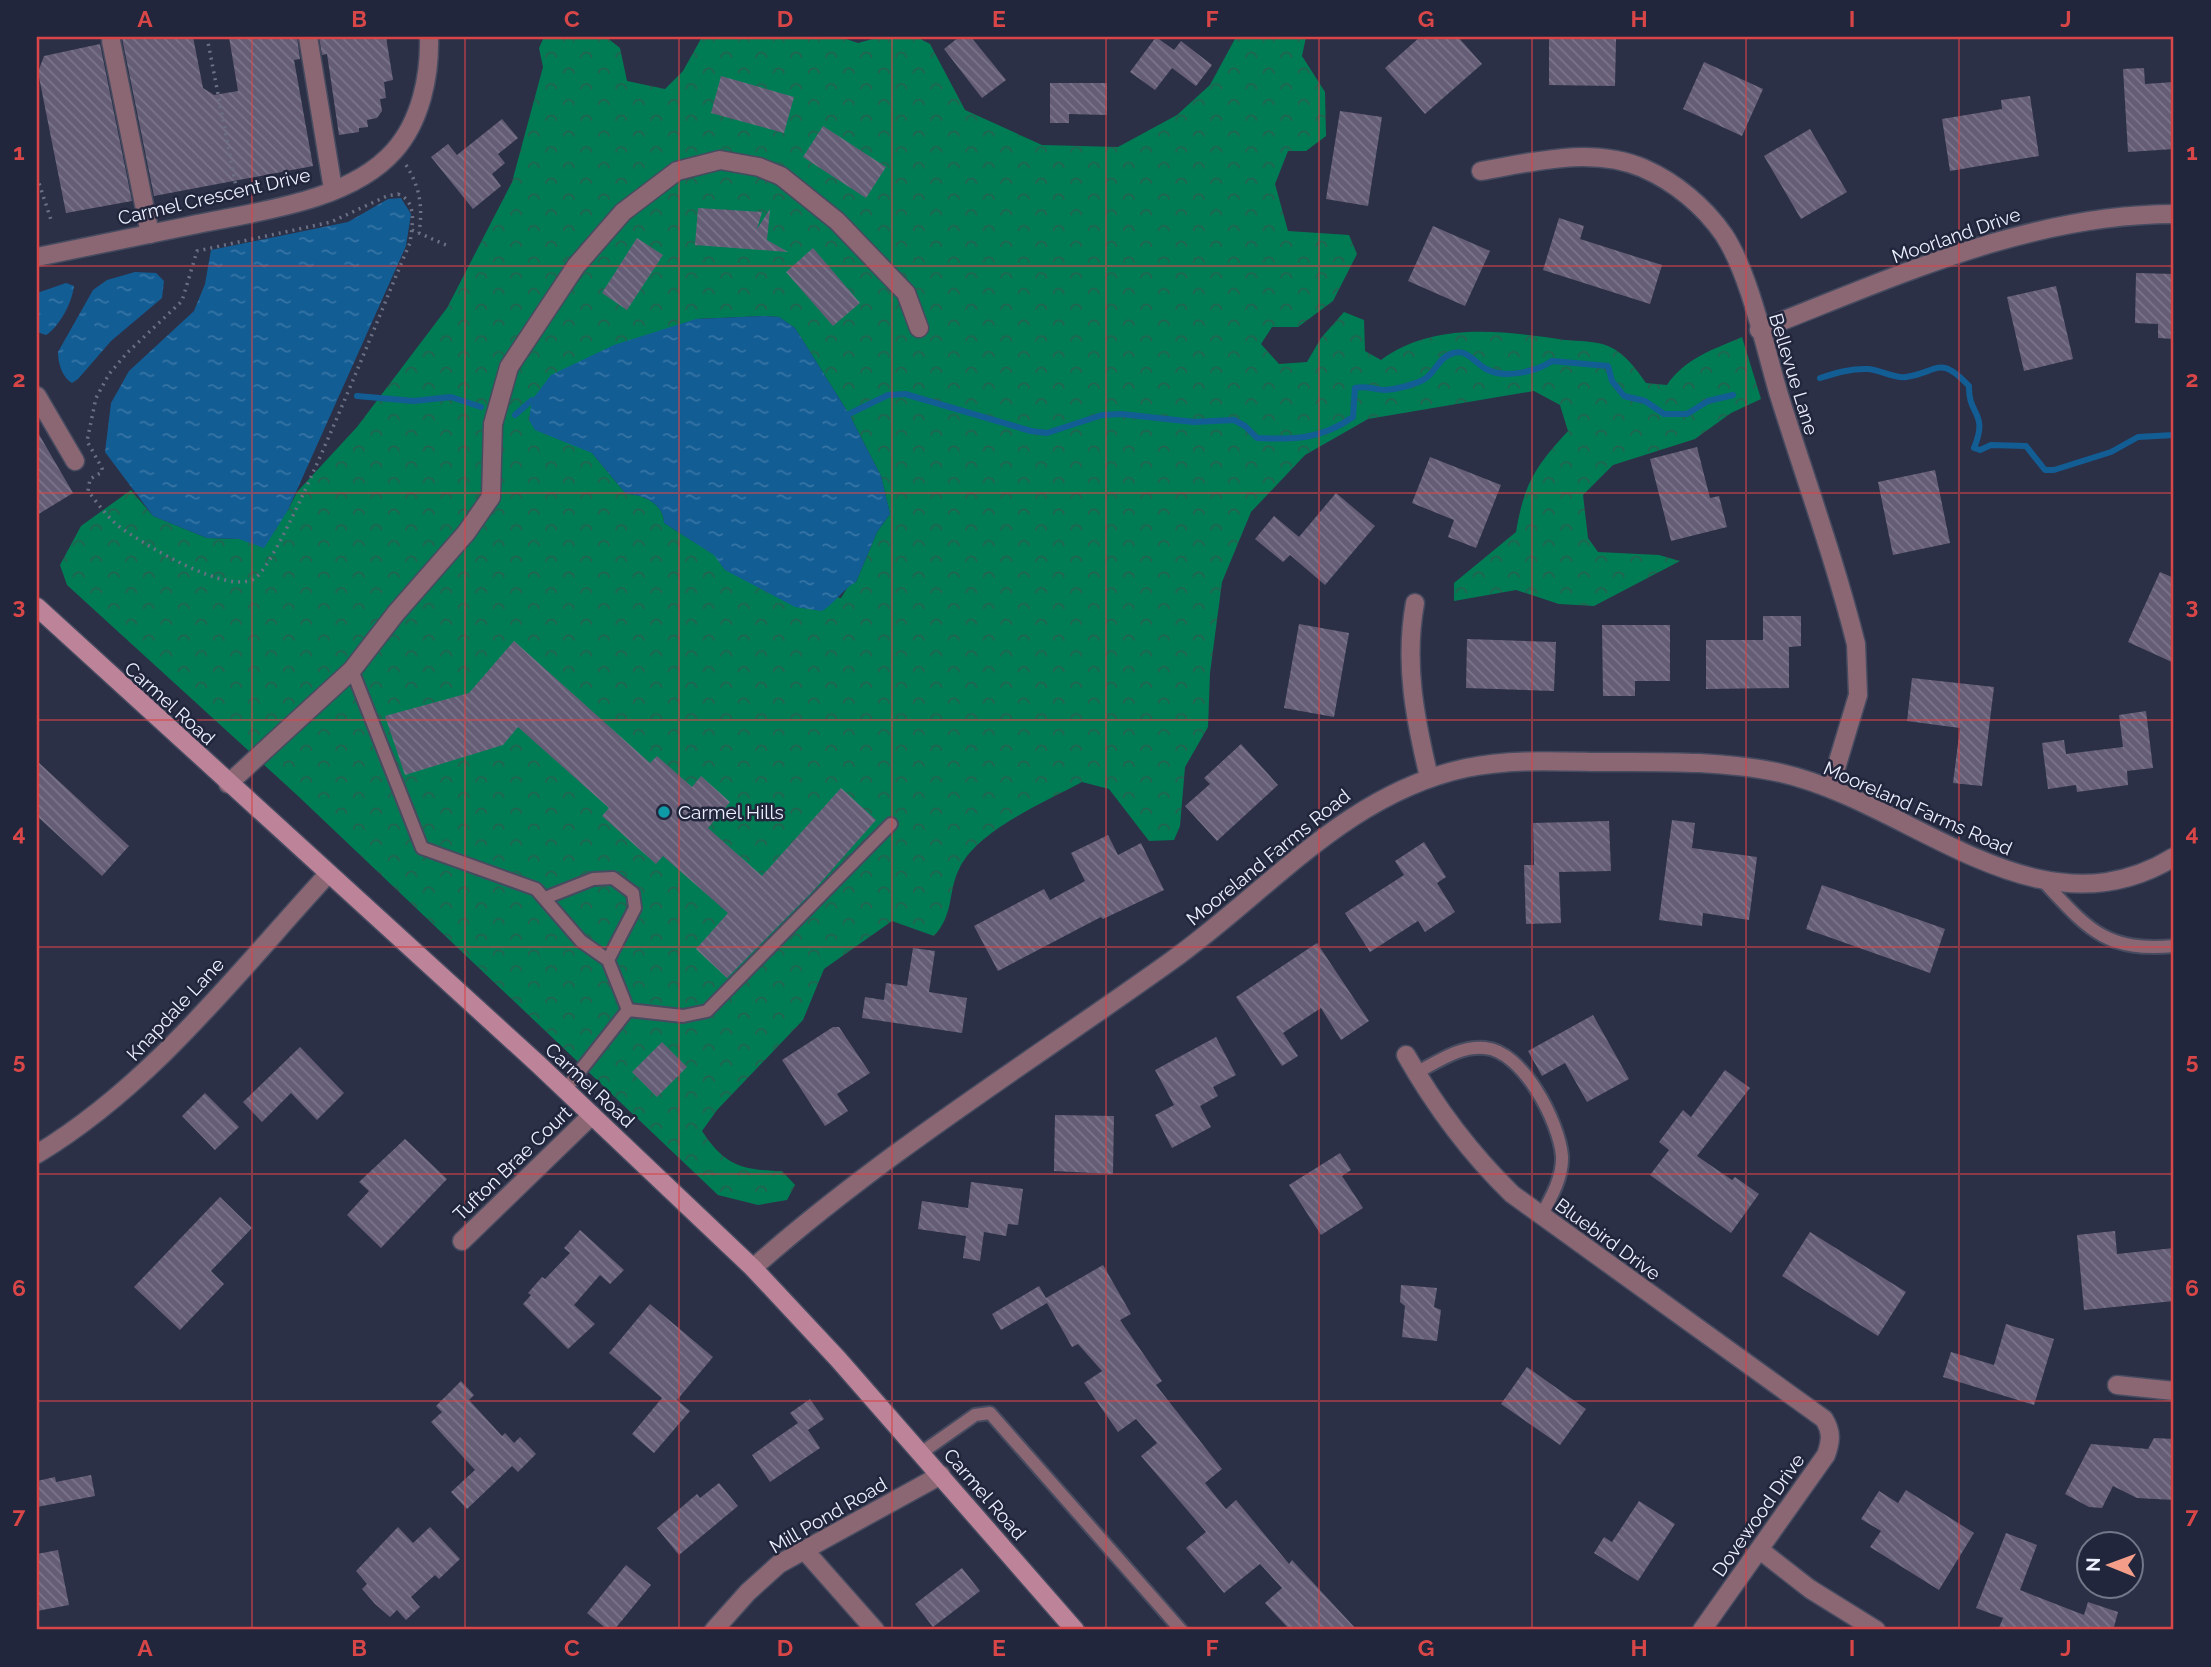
<svg xmlns="http://www.w3.org/2000/svg" width="2211" height="1667" font-family="Raleway,sans-serif">
	<style>
		.forest { fill: url(#forest-crowns); fill-rule: evenodd }
		.water { fill: url(#water-ripples) }
		.lines { fill: none; stroke-linecap: round; stroke-linejoin: round }
		.stream { stroke: #135d95; stroke-width: 6 }
		.building { fill: url(#building-back-hatch) }
		.service-casing { stroke: #464b60; stroke-width: 16 }
		.minor-casing { stroke: #464b60; stroke-width: 21 }
		.secondary-casing { stroke: #464b60; stroke-width: 21 }
		.path { stroke: #6b7084; stroke-width: 3.5; stroke-dasharray: 2 5; stroke-linecap: butt }
		.service { stroke: #8b6673; stroke-width: 12 }
		.minor { stroke: #8b6673; stroke-width: 18 }
		.secondary { stroke: #bd8398; stroke-width: 18 }
		.grid { fill: none; stroke: #d94648; stroke-width: 2; stroke-opacity: 0.55 }
		.culture-dot { fill: #0f9aa8; stroke: #22263c; stroke-width: 2.5 }
		.labels { text-anchor: middle; dominant-baseline: central; stroke-width: 5; stroke-linejoin: round; paint-order: stroke }
		.street-label { font-size: 19px; fill: #ecf0ff; stroke: #22263c }
		.poi-label { font-size: 19px; fill: #ecf0ff; stroke: #22263c; text-anchor: start }
		.neatline { fill: none; stroke: #d94648; stroke-width: 2.5 }
		.grid-label { font-size: 23px; text-anchor: middle; font-weight: bold; fill: #d94648 }
	</style>
	<defs>
		<pattern id="forest-crowns" width="20" height="18" patternUnits="userSpaceOnUse" patternTransform="scale(1.75)"><rect width="20" height="18" fill="#007c55"/><path d="M2 6a3 3 0 1 1 6 0M12 15a3 3 0 1 1 6 0" fill="none" stroke="#246250"/></pattern>
		<pattern id="water-ripples" width="26" height="14" patternUnits="userSpaceOnUse" patternTransform="scale(1.75)"><rect width="26" height="14" fill="#135d95"/><path d="M2 4q2-2 4 0t4 0M15 11q2-2 4 0t4 0" fill="none" stroke="#3675a5"/></pattern>
		<pattern id="building-back-hatch" width="6" height="6" patternUnits="userSpaceOnUse" patternTransform="scale(1.75)"><rect width="6" height="6" fill="#655d76"/><path d="M-1 5l2 2M0 0l6 6M5-1l2 2" fill="none" stroke="#7b758b"/></pattern>
	</defs>
	<rect width="100%" height="100%" fill="#2b3046"/>
	<path class="forest" d="M544,37H606L620,48L627,81L665,89L683,71L702,37H840L858,43L880,37H917L930,44L965,110L1042,145L1118,147L1177,115L1210,85L1236,37H1306L1302,56L1325,92L1326,136L1306,151H1288L1275,184L1288,231L1349,235L1357,254L1333,301L1298,327H1272L1261,344L1279,364L1307,362L1321,338L1344,312L1364,320L1365,351L1381,360C1434,321 1504,331 1565,340C1578,341 1596,341 1608,346C1625,353 1636,369 1646,383L1667,385C1684,359 1714,349 1742,337L1761,399L1731,413L1695,439L1613,465L1583,495L1588,538L1598,552L1659,555L1680,561L1594,606L1559,604L1516,590L1454,601V583L1516,532C1524,484 1535,467 1568,431L1560,405L1534,391L1368,419L1305,455L1251,512L1222,582L1210,673L1208,727L1185,767L1180,826L1174,840L1149,841L1109,789L1082,782C1045,802 980,829 960,867C947,892 955,913 934,936L892,921L824,969L803,1020L717,1110L702,1131C725,1166 742,1170 782,1171L795,1185L787,1200L758,1205L718,1195L297,795L67,585L60,565L81,526L131,490L153,516L207,538L239,539L288,510L297,492L357,427L447,308L512,182L543,67L539,48ZM765,316L779,317L795,328L849,414L881,476L890,514L877,532L856,582L849,585L841,598L725,570L715,555L664,523C664,504 643,494 626,494L592,453L696,319Z"/>
	<g class="water">
		<polygon points="401,198 411,214 406,246 288,510 264,548 239,539 207,538 153,516 105,452 111,403 129,371 194,311 205,284 211,250 348,222 388,199"/>
		<path d="M135,272L156,273L164,281L162,298L111,341L78,379L72,383C62,377 58,363 58,352L93,290L107,280Z"/>
		<path d="M66,283L74,286C72,302 60,326 46,335L37,332V293Z"/>
		<path d="M765,316L779,317L795,328L849,414L881,476L890,514L877,532L856,582C845,587 836,602 822,611L795,607L725,570L714,555L664,523C664,504 643,494 626,494L592,453L535,430L529,420L532,400L551,375L614,345L696,319Z"/>
	</g>
	<g class="lines">
		<g class="stream">
			<path d="M1820,378C1836,373 1852,368 1869,369C1880,370 1895,379 1906,377C1939,372 1939,354 1969,386C1968,416 1989,412 1974,448L1980,450L1991,445L2026,446L2045,470H2054L2111,452L2138,437L2174,435"/>
			<polyline points="357,396 414,401 451,397 481,407"/>
			<path d="M844,414H849L888,395L905,394L1031,431L1047,433L1102,415L1121,414L1194,422L1234,420L1245,426L1257,438C1293,440 1322,439 1353,417L1355,388C1367,385 1374,390 1386,390C1397,389 1413,385 1423,380C1436,374 1438,356 1454,353C1467,349 1475,363 1486,369C1504,379 1536,372 1552,361L1608,366L1612,381L1624,396L1645,401L1664,414H1687L1708,401L1733,395"/>
			<polyline points="515,415 532,400 539,401"/>
		</g>
	</g>
	<g class="building">
		<polygon points="129,37 193,37 203,88 214,95 238,91 229,37 297,37 300,59 294,60 313,166 154,196 122,38"/>
		<polygon points="319,37 386,37 393,80 384,82 386,98 380,99 382,111 377,118 367,120 368,127 359,128 359,132 339,135 327,54 322,55"/>
		<polygon points="959,37 971,37 1006,80 982,98 944,49"/>
		<polygon points="1156,37 1174,50 1181,41 1212,65 1196,86 1172,68 1155,90 1130,72"/>
		<polygon points="1420,37 1458,37 1482,64 1425,114 1385,68"/>
		<polygon points="1549,38 1616,39 1615,86 1549,85"/>
		<polygon points="100,44 132,201 66,213 38,72 44,56"/>
		<polygon points="1704,62 1763,89 1742,136 1683,109"/>
		<polygon points="2144,68 2145,84 2174,82 2174,149 2128,152 2123,69"/>
		<polygon points="721,76 794,97 784,133 711,113"/>
		<polygon points="1050,83 1107,83 1107,115 1069,114 1069,123 1050,123"/>
		<polygon points="2030,96 2039,156 1950,171 1942,119 2002,109 2001,100"/>
		<polygon points="1340,111 1382,117 1368,206 1326,199"/>
		<polygon points="502,119 518,138 498,154 505,163 492,174 501,186 473,209 431,157 448,144 457,155"/>
		<polygon points="823,126 886,167 866,198 803,157"/>
		<polygon points="1810,129 1847,192 1801,219 1764,156"/>
		<polygon points="698,208 762,212 757,229 770,209 767,240 788,252 695,245"/>
		<polygon points="1559,218 1584,226 1580,239 1662,265 1650,304 1543,270"/>
		<polygon points="1433,226 1490,251 1465,306 1408,281"/>
		<polygon points="637,238 663,255 627,310 602,293"/>
		<polygon points="813,248 860,303 833,326 786,272"/>
		<polygon points="2136,273 2174,274 2174,339 2158,338 2158,324 2135,323"/>
		<polygon points="2056,286 2073,359 2024,371 2007,297"/>
		<polygon points="37,431 73,493 37,515"/>
		<polygon points="1697,447 1710,498 1719,496 1727,527 1671,541 1650,459"/>
		<polygon points="1430,457 1501,485 1476,548 1448,537 1454,520 1412,503"/>
		<polygon points="1935,470 1950,543 1893,555 1878,482"/>
		<polygon points="1336,493 1375,526 1325,585 1290,555 1283,562 1255,539 1274,516 1299,537"/>
		<polygon points="2160,572 2174,578 2174,663 2128,642"/>
		<polygon points="1763,616 1801,616 1801,646 1789,647 1789,688 1706,689 1706,640 1763,640"/>
		<polygon points="1299,624 1349,633 1334,717 1284,708"/>
		<polygon points="1602,625 1670,625 1670,681 1635,681 1635,696 1603,696"/>
		<polygon points="1467,639 1556,642 1554,691 1466,688"/>
		<polygon points="514,641 650,763 657,756 692,787 701,776 730,802 708,828 762,876 841,788 876,820 813,891 727,978 696,949 728,913 663,856 656,864 602,816 609,808 518,727 503,745 405,775 385,716 469,693"/>
		<polygon points="1912,678 1994,687 1982,786 1953,783 1960,728 1907,721"/>
		<polygon points="2146,711 2153,768 2127,771 2128,785 2077,792 2076,785 2048,789 2042,743 2064,740 2066,754 2123,747 2119,715"/>
		<polygon points="1241,744 1278,785 1217,841 1185,806 1210,784 1204,778"/>
		<polygon points="37,761 129,846 102,876 37,816"/>
		<polygon points="1672,820 1695,823 1692,848 1757,857 1749,920 1703,913 1702,926 1659,920"/>
		<polygon points="1609,821 1611,871 1559,872 1561,923 1526,924 1524,865 1534,865 1533,823"/>
		<polygon points="1108,835 1118,855 1141,843 1164,890 1103,919 1101,917 998,971 974,926 1044,889 1050,900 1085,881 1071,853"/>
		<polygon points="1424,842 1446,877 1437,883 1455,912 1425,932 1418,921 1370,952 1345,913 1404,875 1395,861"/>
		<polygon points="1822,885 1945,929 1930,973 1806,929"/>
		<polygon points="1317,943 1369,1021 1341,1040 1321,1008 1283,1033 1298,1056 1282,1066 1236,997"/>
		<polygon points="913,948 935,951 929,992 967,998 962,1033 862,1018 865,997 884,1000 886,983 907,986"/>
		<polygon points="1593,1015 1629,1079 1587,1102 1565,1063 1542,1076 1528,1051"/>
		<polygon points="833,1027 839,1027 870,1073 837,1094 848,1111 825,1126 782,1060"/>
		<polygon points="1216,1037 1236,1075 1213,1087 1218,1096 1200,1106 1211,1127 1172,1148 1155,1115 1174,1105 1155,1070"/>
		<polygon points="662,1042 687,1067 657,1097 632,1072"/>
		<polygon points="300,1047 344,1093 317,1120 291,1093 262,1122 243,1102"/>
		<polygon points="1725,1070 1750,1088 1697,1156 1732,1180 1735,1177 1759,1194 1731,1233 1650,1175 1669,1150 1659,1142 1683,1110 1691,1117"/>
		<polygon points="205,1093 239,1127 215,1150 182,1116"/>
		<polygon points="1055,1115 1114,1116 1113,1174 1054,1171"/>
		<polygon points="405,1139 447,1179 381,1248 347,1215 369,1191 359,1182"/>
		<polygon points="1340,1153 1351,1170 1342,1176 1363,1208 1321,1235 1289,1185"/>
		<polygon points="971,1182 1023,1189 1018,1225 1008,1224 1006,1236 984,1232 980,1261 963,1258 966,1236 918,1229 922,1201 968,1208"/>
		<polygon points="220,1197 252,1228 211,1271 224,1284 180,1330 134,1287"/>
		<polygon points="580,1230 624,1270 610,1284 600,1275 574,1305 595,1324 568,1349 523,1304 531,1295 528,1293 542,1277 545,1279 570,1253 564,1248"/>
		<polygon points="2115,1231 2117,1254 2174,1248 2174,1301 2084,1310 2077,1235"/>
		<polygon points="1810,1232 1906,1292 1878,1336 1782,1276"/>
		<polygon points="1103,1265 1131,1314 1120,1320 1162,1381 1156,1385 1222,1469 1205,1483 1226,1509 1236,1500 1289,1564 1292,1560 1357,1630 1290,1630 1265,1603 1282,1588 1260,1564 1224,1593 1186,1548 1206,1532 1141,1456 1157,1443 1136,1419 1118,1432 1084,1383 1102,1371 1078,1344 1072,1347 1047,1303 1001,1330 992,1314 1039,1286 1046,1298"/>
		<polygon points="1401,1285 1437,1288 1434,1307 1441,1310 1437,1341 1402,1337 1405,1306 1400,1302"/>
		<polygon points="650,1304 713,1357 677,1400 690,1411 654,1453 632,1434 662,1398 609,1353"/>
		<polygon points="2006,1324 2054,1339 2034,1405 1943,1377 1951,1352 1994,1365"/>
		<polygon points="1527,1367 1586,1409 1560,1445 1501,1404"/>
		<polygon points="461,1381 474,1395 469,1400 502,1436 505,1433 514,1443 520,1437 536,1454 518,1472 512,1466 467,1509 451,1492 475,1470 431,1422 442,1412 436,1406"/>
		<polygon points="810,1399 824,1419 808,1430 820,1448 770,1482 752,1455 798,1423 790,1413"/>
		<polygon points="2154,1438 2174,1439 2174,1500 2137,1498 2113,1486 2102,1508 2089,1507 2065,1494 2091,1444 2148,1449"/>
		<polygon points="91,1475 95,1496 37,1507 37,1481 55,1477 56,1482"/>
		<polygon points="719,1483 738,1506 679,1555 657,1528 697,1494 700,1498"/>
		<polygon points="1906,1490 1974,1533 1939,1590 1870,1547 1881,1531 1861,1519 1879,1491 1898,1503"/>
		<polygon points="1639,1501 1675,1524 1638,1581 1594,1553 1604,1537 1612,1542"/>
		<polygon points="398,1527 413,1543 430,1527 460,1559 439,1579 435,1575 411,1597 420,1607 406,1620 397,1610 390,1617 375,1604 362,1589 367,1584 356,1571"/>
		<polygon points="2006,1533 2037,1545 2020,1590 2084,1615 2088,1602 2118,1612 2114,1627 2119,1630 1998,1630 2003,1618 1976,1608"/>
		<polygon points="58,1550 69,1605 37,1611 37,1554"/>
		<polygon points="626,1565 651,1585 614,1630 608,1630 587,1613"/>
		<polygon points="962,1568 980,1591 933,1627 915,1604"/>
	</g>
	<g class="lines">
		<g class="service-casing">
			<g id="service">
				<polyline points="352,670 422,848 536,889 581,941 608,960 628,1010"/>
				<path d="M2044,882C2088,929 2105,952 2174,946"/>
				<polyline points="545,898 593,879 613,878 633,893 635,908 608,960"/>
				<path d="M1416,1073C1439,1061 1459,1046 1485,1048C1523,1051 1559,1122 1562,1156C1563,1177 1551,1198 1541,1216"/>
				<polyline points="565,1090 628,1010 683,1016 707,1011 891,824"/>
				<polyline points="921,1453 975,1415 990,1413 1181,1630"/>
			</g>
		</g>
		<g class="minor-casing">
			<g id="minor">
				<polyline points="308,37 333,189"/>
				<polyline points="111,41 150,234"/>
				<path d="M1481,171C1533,162 1592,146 1643,168C1675,182 1704,206 1724,235C1750,275 1765,348 1779,395C1805,478 1835,560 1856,644L1858,695L1830,788"/>
				<path d="M37,257C87,247 137,236 188,226C252,212 348,203 394,151C421,121 430,75 429,37"/>
				<path d="M1759,330C1893,278 2028,214 2174,214"/>
				<polyline points="37,396 75,461"/>
				<path d="M1415,603C1404,663 1415,719 1429,777"/>
				<polyline points="228,784 352,670 396,613 466,533 491,497 493,424 509,367 576,266 623,212 677,171 720,160 759,167 781,176 837,221 906,293 919,328"/>
				<path d="M1406,1055C1436,1108 1469,1152 1512,1194L1824,1419C1832,1432 1831,1441 1826,1455L1702,1630"/>
				<path d="M37,1154C153,1084 237,973 328,874"/>
				<polyline points="462,1241 592,1115"/>
				<path d="M753,1268C883,1153 1030,1062 1171,961C1268,892 1345,794 1466,768C1508,759 1553,761 1595,762C1657,762 1720,760 1781,773C1913,803 2037,941 2174,857"/>
				<polyline points="2117,1385 2174,1391"/>
				<polyline points="1760,1550 1810,1589 1876,1630"/>
				<polyline points="806,1552 875,1630"/>
				<polyline points="714,1630 748,1592 779,1564 941,1475"/>
			</g>
		</g>
		<g class="secondary-casing">
			<polyline id="secondary" points="37,607 538,1064 753,1268 838,1359 1075,1630"/>
		</g>
		<g class="path">
			<polyline points="207,37 236,187"/>
			<path d="M406,165C420,187 423,207 419,233"/>
			<polyline points="37,177 52,223"/>
			<path d="M398,194C418,202 412,225 410,243C388,292 283,563 254,579C226,594 149,547 124,530C109,520 99,505 88,491L90,479L102,472V468L87,441L96,398L109,374L127,353L182,301L197,251L331,222L387,196Z"/>
			<polyline points="412,230 446,245"/>
		</g>
		<use href="#service" class="service"/>
		<use href="#minor" class="minor"/>
		<use href="#secondary" class="secondary"/>
	</g>
	<path class="grid" d="M252,37V1630M465,37V1630M679,37V1630M892,37V1630M1106,37V1630M1319,37V1630M1532,37V1630M1746,37V1630M1959,37V1630M37,266H2174M37,493H2174M37,720H2174M37,947H2174M37,1174H2174M37,1401H2174"/>
	<circle class="culture-dot" cx="664" cy="812" r="7"/>
	<g class="labels">
		<g class="street-label">
			<text transform="translate(214 196) rotate(-13)">Carmel Crescent Drive</text>
			<text transform="translate(1956 235) rotate(-19)">Moorland Drive</text>
			<text transform="translate(1794 374) rotate(73)">Bellevue Lane</text>
			<text transform="translate(170 703) rotate(42)">Carmel Road</text>
			<text transform="translate(1918 808) rotate(24)">Mooreland Farms Road</text>
			<text transform="translate(1268 857) rotate(-39)">Mooreland Farms Road</text>
			<text transform="translate(175 1009) rotate(-47)">Knapdale Lane</text>
			<text transform="translate(590 1085) rotate(43)">Carmel Road</text>
			<text transform="translate(512 1163) rotate(-44)">Tufton Brae Court</text>
			<text transform="translate(1608 1239) rotate(36)">Bluebird Drive</text>
			<text transform="translate(985 1494) rotate(49)">Carmel Road</text>
			<text transform="translate(828 1515) rotate(-30)">Mill Pond Road</text>
			<text transform="translate(1758 1515) rotate(-55)">Dovewood Drive</text>
		</g>
		<g class="poi-label">
			<text x="678" y="812">Carmel Hills</text>
		</g>
	</g>
	<rect width="2211" height="1667" fill="none" stroke="#22263c" stroke-width="77"/>
	<g transform="translate(2110 1565) rotate(271)"><circle r="33" fill="#22263c" stroke="#73778a" stroke-width="2"/>
	<path d="M0-5L12 26L0 18L-12 26Z" fill="#f49e8a"/>
	<text y="-10" font-size="19" font-weight="bold" text-anchor="middle" fill="#ecf0ff">N</text>
	</g>
	<rect x="38" y="38" width="2134" height="1590" class="neatline"/>
	<g class="grid-label">
		<text x="145" y="27">A</text>
		<text x="359" y="27">B</text>
		<text x="572" y="27">C</text>
		<text x="785" y="27">D</text>
		<text x="999" y="27">E</text>
		<text x="1212" y="27">F</text>
		<text x="1426" y="27">G</text>
		<text x="1639" y="27">H</text>
		<text x="1852" y="27">I</text>
		<text x="2066" y="27">J</text>
		<text x="19" y="160">1</text>
		<text x="2192" y="160">1</text>
		<text x="19" y="387">2</text>
		<text x="2192" y="387">2</text>
		<text x="19" y="614">3</text>
		<text x="2192" y="614">3</text>
		<text x="19" y="841">4</text>
		<text x="2192" y="841">4</text>
		<text x="19" y="1069">5</text>
		<text x="2192" y="1069">5</text>
		<text x="19" y="1296">6</text>
		<text x="2192" y="1296">6</text>
		<text x="19" y="1523">7</text>
		<text x="2192" y="1523">7</text>
		<text x="145" y="1656">A</text>
		<text x="359" y="1656">B</text>
		<text x="572" y="1656">C</text>
		<text x="785" y="1656">D</text>
		<text x="999" y="1656">E</text>
		<text x="1212" y="1656">F</text>
		<text x="1426" y="1656">G</text>
		<text x="1639" y="1656">H</text>
		<text x="1852" y="1656">I</text>
		<text x="2066" y="1656">J</text>
	</g>
</svg>
